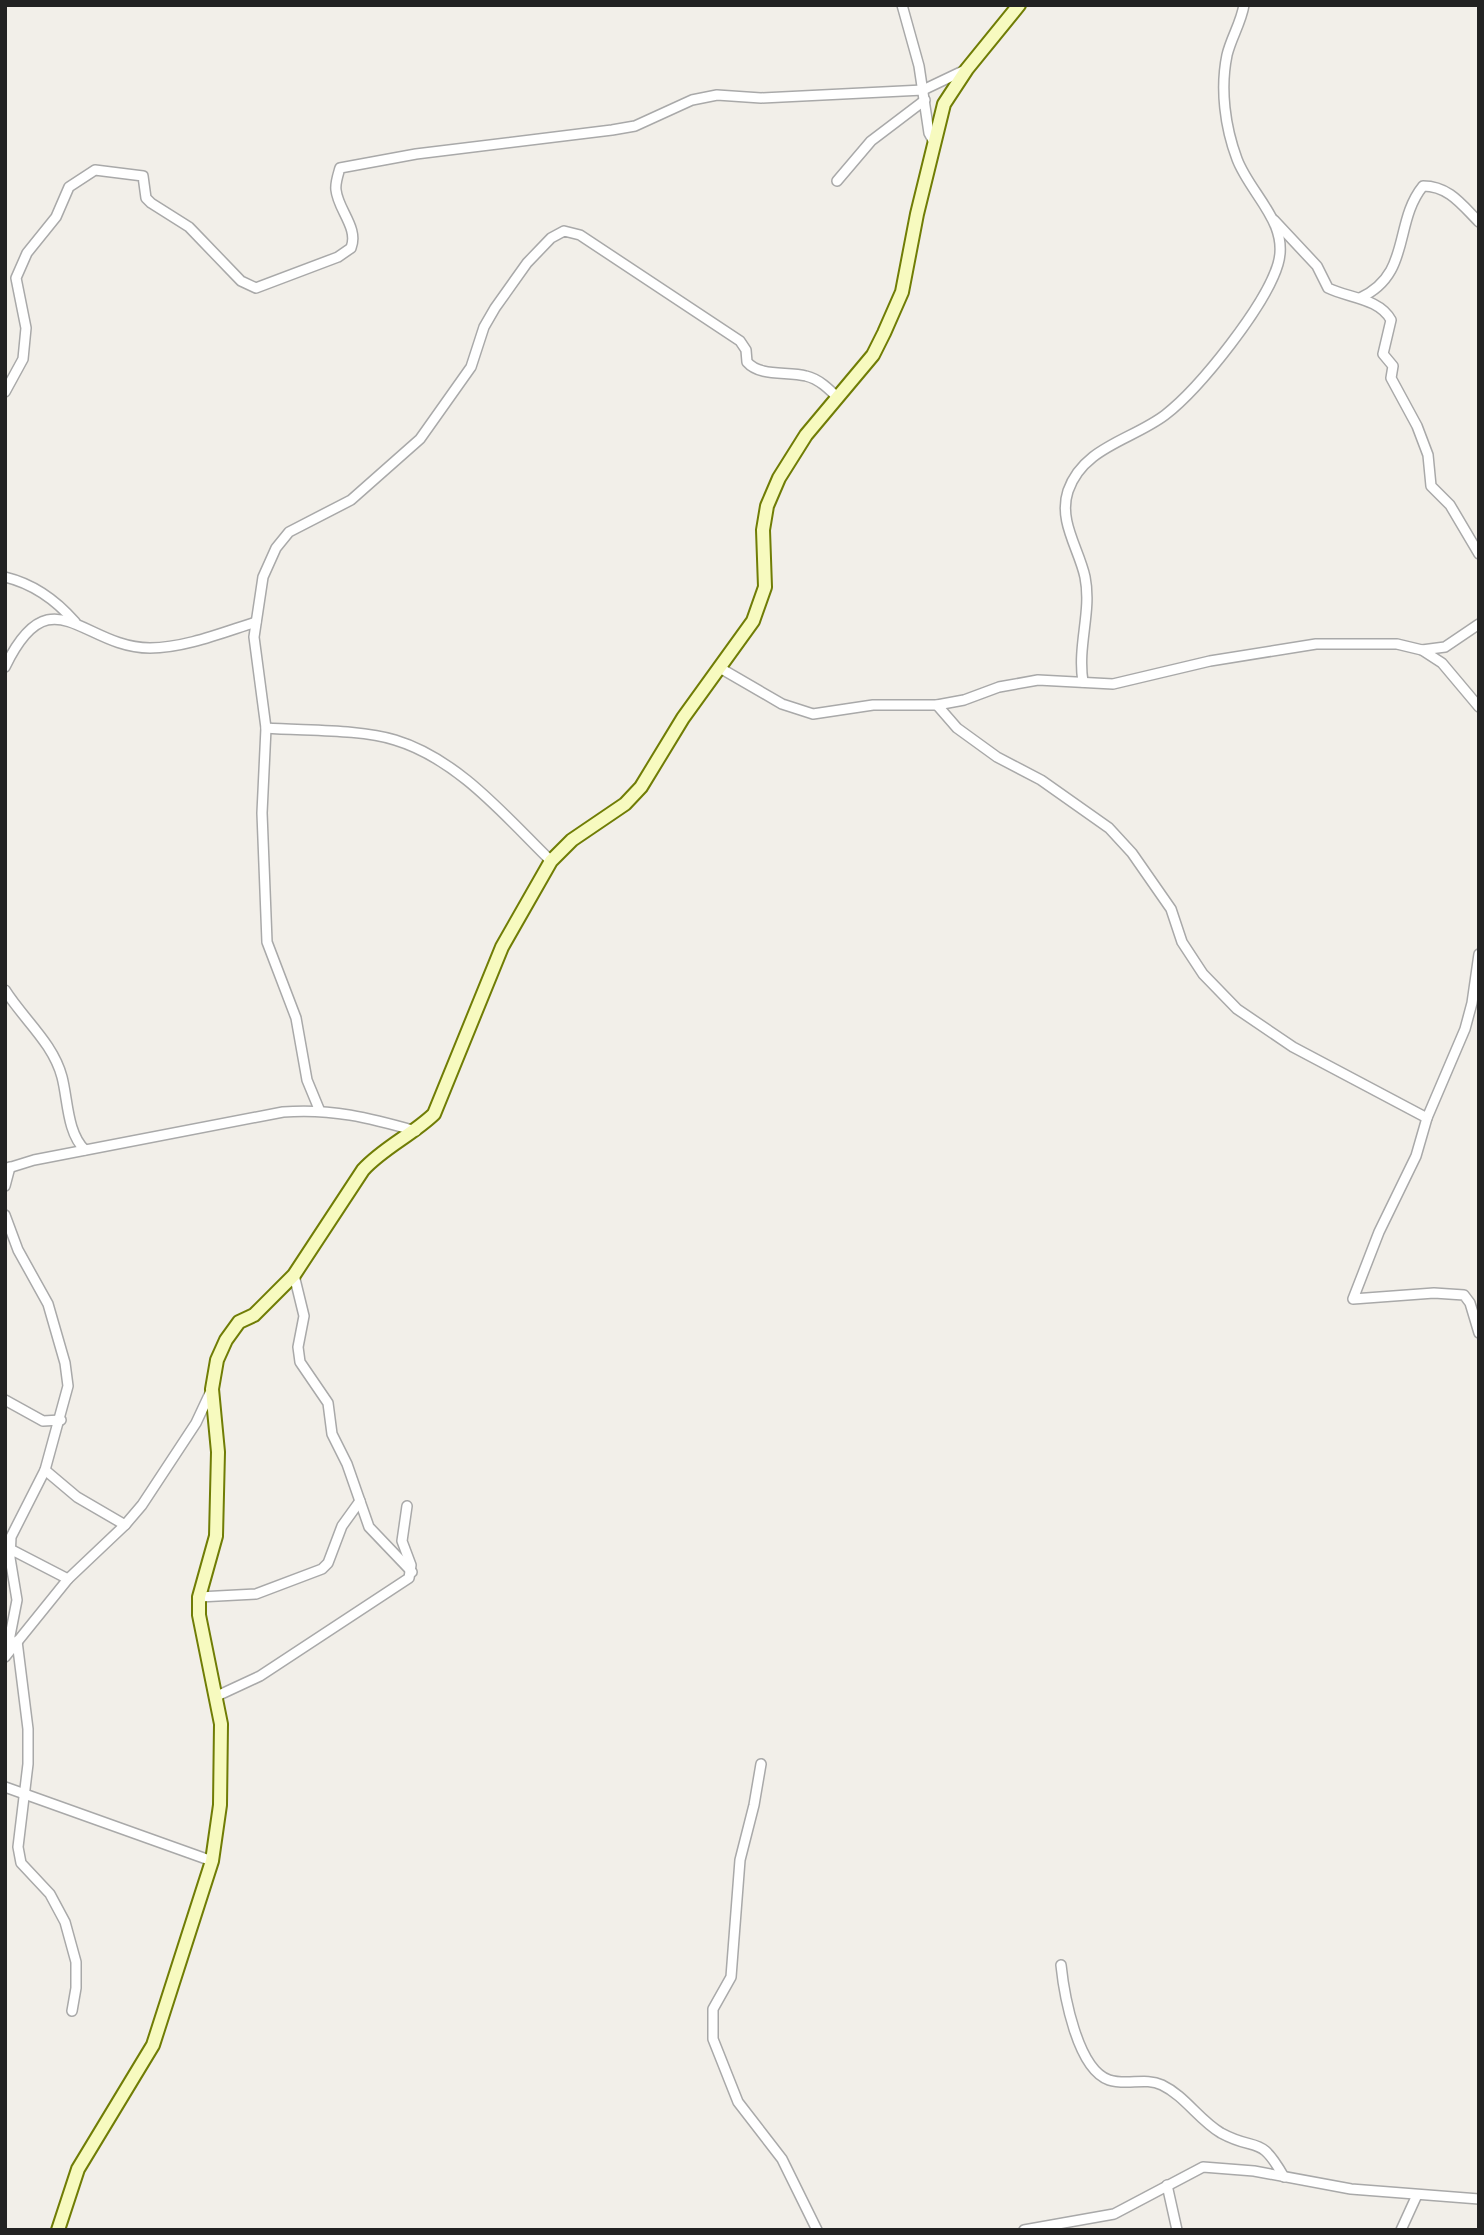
<svg xmlns="http://www.w3.org/2000/svg" width="1484" height="2235" font-family="Commissioner,sans-serif">
	<style>
		.lines { fill: none; stroke-linecap: round; stroke-linejoin: round }
		.street-casing { stroke: #a9a9a9; stroke-width: 12 }
		.secondary-casing { stroke: #707d05; stroke-width: 16 }
		.street { stroke: #fff; stroke-width: 9 }
		.secondary { stroke: #f7fabf; stroke-width: 12 }
	</style>
	<rect width="100%" height="100%" fill="#f2efe9"/>
	<g class="lines">
		<g class="street-casing">
			<g id="street">
				<polyline points="902,5 919,66 929,133 934,142"/>
				<polyline points="837,181 871,141 925,100"/>
				<path d="M1274,220L1317,266L1328,288C1348,298 1379,298 1391,320L1383,354L1393,366L1391,378L1417,426L1428,455L1431,486L1450,505L1479,554"/>
				<path d="M1360,298C1412,274 1393,223 1423,186C1449,186 1462,205 1479,222"/>
				<path d="M5,392L23,359L26,328L16,278L27,253L56,217L69,187L95,170L143,176L146,198L151,203L189,227L241,281L256,288L338,257L351,248C359,228 338,210 336,190C335,183 338,175 340,168L416,154L612,130L635,126L692,100L717,95L761,98L923,90L965,70"/>
				<path d="M5,577C34,584 56,600 75,622"/>
				<polyline points="1422,650 1445,647 1479,624"/>
				<path d="M5,667C51,572 83,648 150,648C185,648 224,632 256,622"/>
				<polyline points="720,668 782,704 813,714 873,705 937,705 964,700 999,687 1038,680 1113,684 1210,661 1316,644 1397,644 1422,650 1442,663 1479,707"/>
				<path d="M1083,682C1077,645 1092,612 1085,577C1079,549 1058,521 1068,491C1083,447 1132,440 1165,415C1200,388 1266,305 1278,264C1290,223 1250,194 1237,159C1225,127 1220,89 1227,55C1231,38 1241,23 1244,5"/>
				<polyline points="937,705 957,728 997,757 1041,780 1109,828 1132,853 1171,909 1182,942 1203,974 1237,1009 1293,1047 1427,1118"/>
				<path d="M266,728C305,731 360,729 395,740C458,759 505,816 551,861"/>
				<polyline points="1479,954 1472,1003 1465,1029 1427,1118 1416,1156 1379,1232 1353,1299 1434,1293 1464,1295 1470,1303 1479,1333"/>
				<path d="M5,990C24,1020 53,1043 62,1077C68,1100 67,1133 85,1150"/>
				<path d="M319,1109L307,1080L296,1018L267,942L262,813L266,728L254,637L263,577L276,548L289,532L351,500L420,439L471,367L484,327L495,308L527,263L551,238L564,231L580,235L740,341L746,350L747,362C760,377 787,371 806,376C819,379 829,389 838,398"/>
				<path d="M5,1169L34,1160L283,1112C331,1108 370,1118 416,1131"/>
				<polyline points="5,1186 10,1167"/>
				<polyline points="5,1215 18,1250 48,1304 65,1363 68,1386 45,1470 11,1537 10,1558 17,1600 8,1646"/>
				<polyline points="294,1275 304,1316 298,1347 300,1362 328,1403 332,1434 347,1464 369,1527 412,1572"/>
				<polyline points="5,1400 43,1421 61,1420"/>
				<polyline points="45,1470 77,1497 125,1525"/>
				<polyline points="10,1549 68,1579"/>
				<polyline points="199,1597 256,1594 322,1569 328,1563 342,1526 360,1501"/>
				<polyline points="17,1641 28,1729 28,1764 18,1847 21,1863 50,1894 65,1922 76,1962 76,1988 72,2011"/>
				<polyline points="5,1657 68,1579 125,1525 142,1505 196,1423 211,1391"/>
				<polyline points="217,1696 260,1676 409,1578 411,1565 402,1541 407,1506"/>
				<polyline points="761,1764 754,1805 740,1860 731,1977 713,2009 713,2039 738,2102 782,2159 817,2230"/>
				<polyline points="5,1787 212,1861"/>
				<path d="M1061,1965C1064,1994 1077,2069 1109,2080C1127,2086 1145,2077 1162,2085C1185,2096 1199,2120 1221,2133C1258,2153 1259,2133 1284,2177"/>
				<polyline points="1167,2185 1177,2230"/>
				<polyline points="1024,2230 1114,2214 1203,2167 1254,2171 1351,2189 1479,2199"/>
				<polyline points="1401,2230 1417,2195"/>
			</g>
		</g>
		<g class="secondary-casing">
			<path id="secondary" d="M58,2230L78,2169L153,2045L212,1861L220,1805L221,1724L199,1615V1597L216,1536L218,1452L212,1389L217,1360L226,1340L239,1322L254,1315L294,1275L363,1170C383,1148 412,1135 434,1114L502,947L551,861L572,840L625,804L641,787L683,718L753,621L765,587L763,530L767,506L779,478L806,435L873,355L884,333L902,292L917,214L944,104L967,69L1019,5"/>
		</g>
		<use href="#street" class="street"/>
		<use href="#secondary" class="secondary"/>
	</g>
	<rect width="1484" height="2235" fill="none" stroke="#222222" stroke-width="14"/>
</svg>
